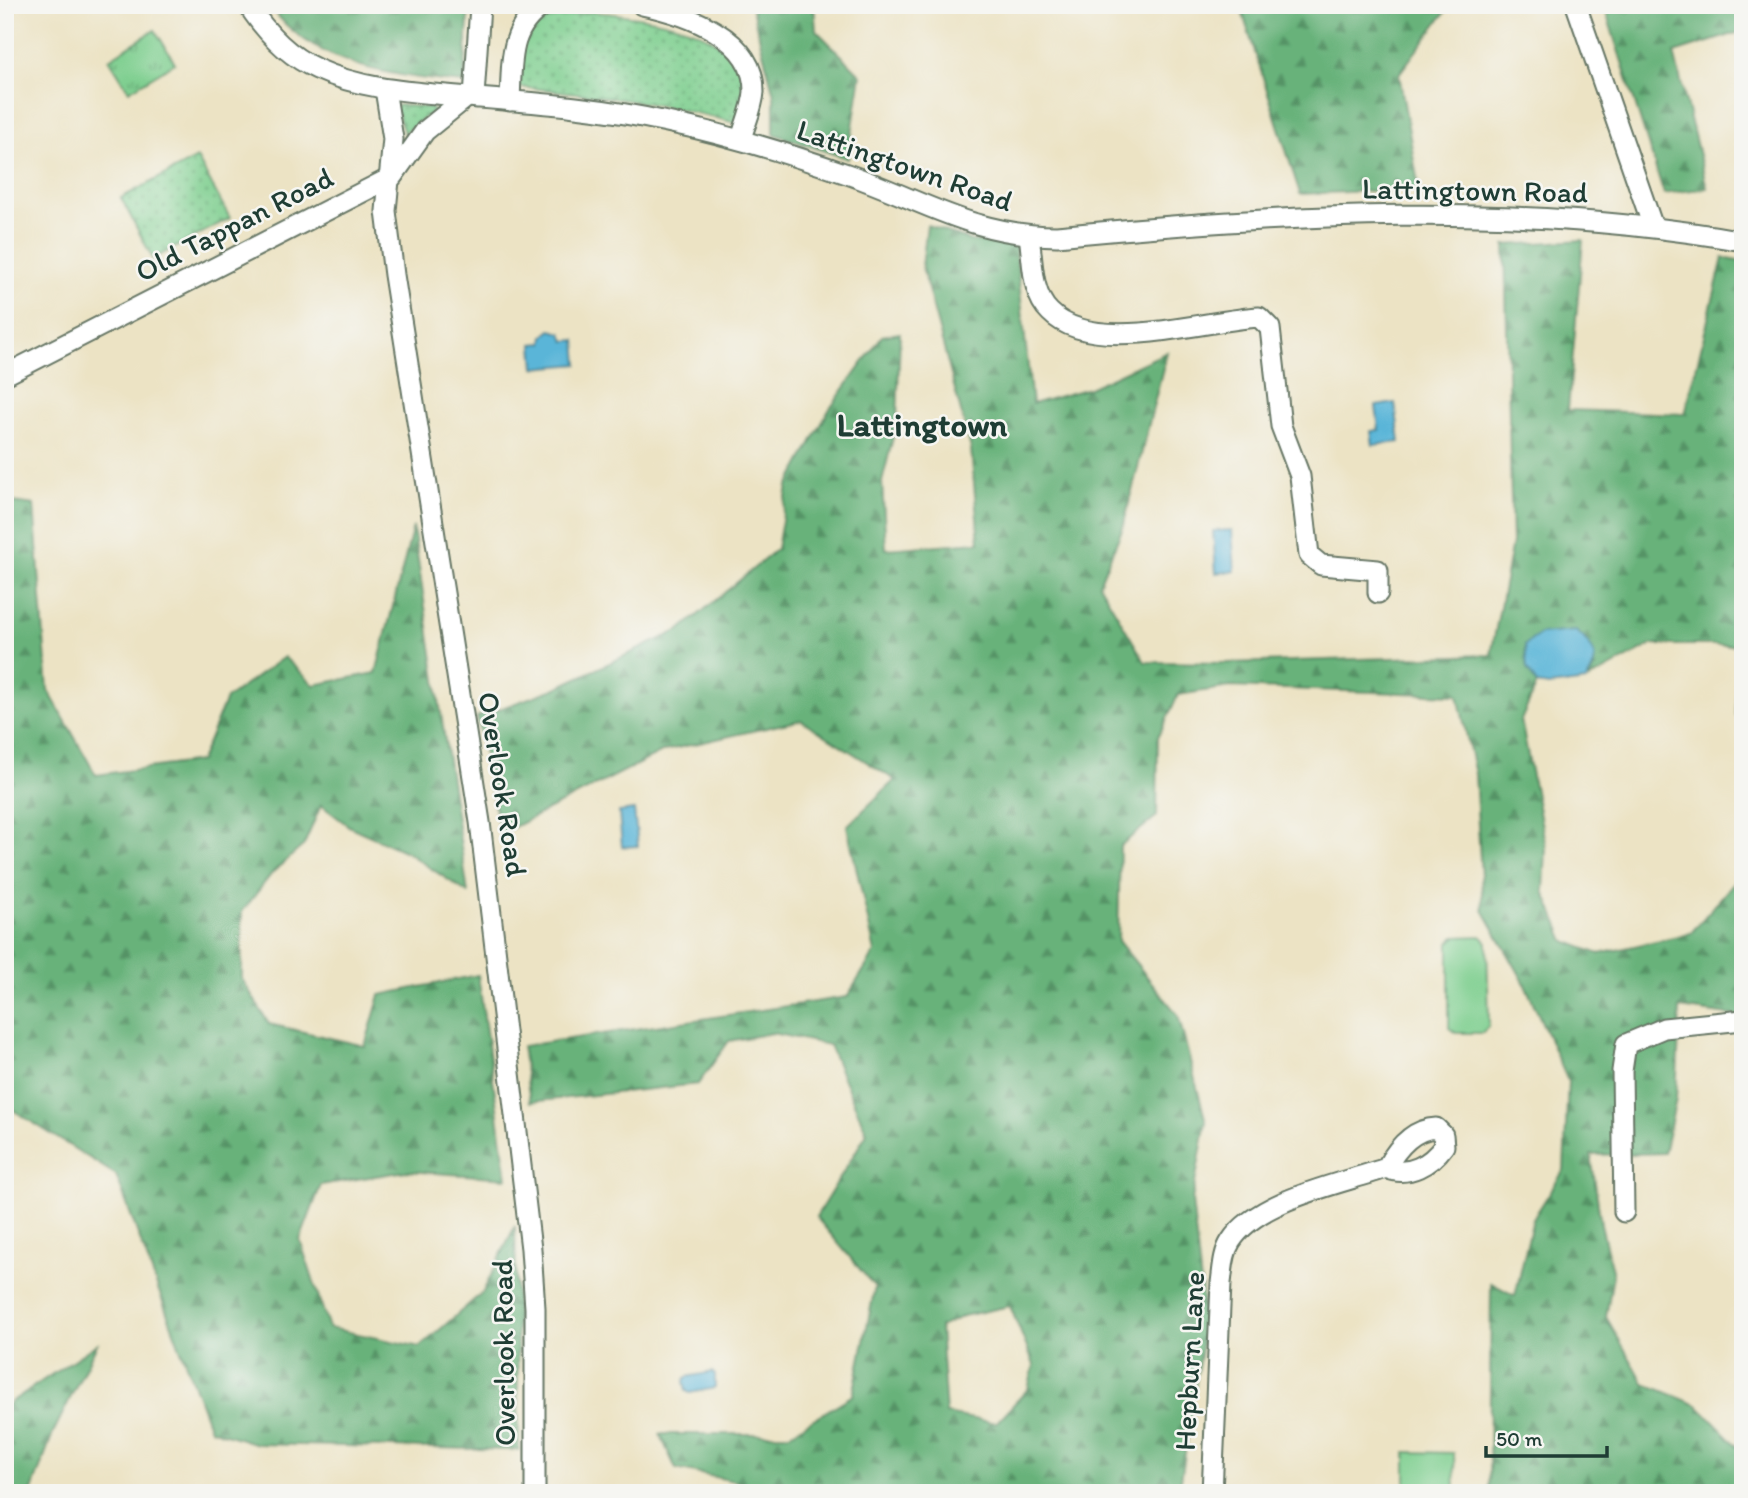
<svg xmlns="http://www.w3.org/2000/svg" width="1748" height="1498" font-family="Itim,sans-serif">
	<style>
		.grass { fill: url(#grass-dots); stroke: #4f8662; stroke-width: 2 }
		.forest { fill: url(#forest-firs); stroke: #437857; stroke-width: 2; fill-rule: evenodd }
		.park { fill: url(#park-tufts); stroke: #4f8662; stroke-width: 2 }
		.pitch { fill: #7fcf90; stroke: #4f8662; stroke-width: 2 }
		.water { fill: #5ab5d8; stroke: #3c7986; stroke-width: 2 }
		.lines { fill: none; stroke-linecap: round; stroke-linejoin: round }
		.minor-casing { stroke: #677766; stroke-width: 23 }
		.minor { stroke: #fff; stroke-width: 19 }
		.labels { text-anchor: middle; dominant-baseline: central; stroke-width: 5; stroke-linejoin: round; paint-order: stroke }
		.street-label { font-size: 30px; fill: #1f3d34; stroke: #f6f6f2 }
		.quarter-label { font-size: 33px; font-weight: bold; fill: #1f3d34; stroke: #f6f6f2 }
	</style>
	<defs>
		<pattern id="grass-dots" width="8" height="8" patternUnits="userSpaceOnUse" patternTransform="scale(1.75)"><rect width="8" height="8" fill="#7fcf90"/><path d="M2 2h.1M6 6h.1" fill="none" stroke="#67a976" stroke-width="1.8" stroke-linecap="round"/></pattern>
		<pattern id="forest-firs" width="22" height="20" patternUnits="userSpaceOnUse" patternTransform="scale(1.75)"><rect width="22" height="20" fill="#67b27a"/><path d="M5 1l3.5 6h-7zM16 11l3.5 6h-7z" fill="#549265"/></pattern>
		<pattern id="park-tufts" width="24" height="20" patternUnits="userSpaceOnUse" patternTransform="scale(1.75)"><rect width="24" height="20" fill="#7fcf90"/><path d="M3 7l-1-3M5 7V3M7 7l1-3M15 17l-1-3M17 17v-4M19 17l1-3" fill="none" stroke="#67a976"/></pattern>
	</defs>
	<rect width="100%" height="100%" fill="#f6f6f2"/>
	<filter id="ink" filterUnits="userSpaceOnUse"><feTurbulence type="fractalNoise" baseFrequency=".0143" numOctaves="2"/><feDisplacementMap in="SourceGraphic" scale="14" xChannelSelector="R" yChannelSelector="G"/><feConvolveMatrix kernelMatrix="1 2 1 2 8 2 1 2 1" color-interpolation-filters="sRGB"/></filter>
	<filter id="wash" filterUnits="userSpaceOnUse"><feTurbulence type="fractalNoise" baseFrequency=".00686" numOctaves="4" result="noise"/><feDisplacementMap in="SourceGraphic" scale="28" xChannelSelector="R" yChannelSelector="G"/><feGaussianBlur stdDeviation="1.57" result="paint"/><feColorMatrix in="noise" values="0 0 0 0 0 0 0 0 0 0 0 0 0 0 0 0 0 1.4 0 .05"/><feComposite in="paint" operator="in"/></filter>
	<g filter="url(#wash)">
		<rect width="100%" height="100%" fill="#ece3c4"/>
		<g class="grass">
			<path d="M591,12C635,15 729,25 742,75C747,91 741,108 736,123C664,103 592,94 518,87V52L527,29L549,19Z"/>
			<polygon points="398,105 432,108 433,111 404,133 396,108"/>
			<polygon points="197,158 230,218 153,259 121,198"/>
		</g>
		<g class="forest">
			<path d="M269,5H469L464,83C394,77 312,66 269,5Z"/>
			<polygon points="751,5 814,5 816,30 861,75 848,159 774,134 774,95"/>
			<polygon points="1240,5 1443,5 1446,11 1399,74 1419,189 1300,194"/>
			<polygon points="1607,5 1743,5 1743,31 1674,53 1707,188 1664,194 1606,12"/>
			<path d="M927,225L971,241L1015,243L1032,404L1089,388L1167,352L1123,527L1099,584L1145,662L1227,663L1491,655L1512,543L1505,245L1583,240L1568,410L1685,414L1723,258L1743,262V724L1736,715L1737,645H1651L1586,681L1595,667L1525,645L1527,669L1537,684L1521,720L1546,847L1544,891L1565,941L1599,954L1691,933L1743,872V1017L1680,1008L1676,1099L1664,1153L1591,1155L1601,1225L1613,1275L1606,1317L1644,1383L1697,1405L1743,1452V1493H1489L1491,1283L1515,1296L1533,1219L1564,1170L1568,1081L1524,982L1483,910L1475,774L1458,695L1230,687L1178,695L1158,737L1157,816L1120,846L1118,941L1178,1015L1206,1122L1192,1200L1205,1322L1179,1493H790L676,1469L660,1434H789L853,1395L875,1287L816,1217L867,1133L829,1045L772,1033L729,1041L698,1084L530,1102L522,1046L847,997L875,952L847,826L895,780L801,720L664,751L500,834L477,717L554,689L680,630L777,549L788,486L829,410L882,336L900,333L897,421L882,482L886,549L979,542L971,449L922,267ZM1010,1306L1034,1365L1028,1389L996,1423L946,1414L940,1327L963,1316Z"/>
			<polygon points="5,501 34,505 48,690 96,775 200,761 226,699 284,657 314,685 376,673 413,527 468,893 406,852 350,827 321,805 304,845 273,872 242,912 242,979 269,1024 365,1046 380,995 478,975 507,1178 406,1171 321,1185 300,1240 329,1328 420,1347 483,1292 515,1226 519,1450 257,1444 210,1429 116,1175 5,1105"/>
			<polygon points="97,1344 53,1433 31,1493 5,1493 5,1406"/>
		</g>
		<polygon class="park" points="155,30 175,63 129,91 109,59"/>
		<g class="pitch">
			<polygon points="1481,936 1487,942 1489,1025 1483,1033 1456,1033 1449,1028 1449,943 1455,937"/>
			<polygon points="1406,1452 1454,1453 1455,1493 1406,1493"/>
		</g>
		<g class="water">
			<polygon points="551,330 562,333 565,341 576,340 578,364 535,368 533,344 543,343 544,336"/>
			<polygon points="1395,403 1400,442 1373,445 1371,431 1379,430 1376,406"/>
			<polygon points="1232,530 1235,571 1216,573 1213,531"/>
			<path d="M1576,631C1596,648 1601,658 1586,681L1549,686L1537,684L1527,669L1525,645L1540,634Z"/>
			<polygon points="634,810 638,846 622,847 619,812"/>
			<polygon points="712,1372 715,1375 715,1388 690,1393 686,1391 684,1381 687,1377"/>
		</g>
	</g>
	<g filter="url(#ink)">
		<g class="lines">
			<g class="minor-casing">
				<g id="minor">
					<path d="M248,5C265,31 288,56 317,69C367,92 424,92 478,98C541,103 605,108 667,122C729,135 790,154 850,175C926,202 973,235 1057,236C1284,214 1517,201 1743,241"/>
					<path d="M642,5C686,14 755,37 754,92C753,107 745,124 741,139"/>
					<polyline points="1576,5 1653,227"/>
					<polyline points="385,89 393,139 386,211 394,275 480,822 531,1249 535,1308 535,1493"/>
					<polyline points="474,97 480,5"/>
					<path d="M510,101C512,63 508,28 544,5"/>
					<path d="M1029,236C1033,260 1031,294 1050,312C1093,356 1204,320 1259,317L1270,328L1281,426L1300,476L1309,555L1321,565L1378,570V593"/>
					<polyline points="5,375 392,177 425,131 467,97"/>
					<polyline points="1624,1212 1622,1071 1626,1044 1664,1028 1743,1020"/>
					<path d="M1212,1493L1221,1283C1223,1269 1223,1253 1231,1241C1258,1199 1341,1184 1386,1168C1408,1178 1431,1164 1444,1146L1443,1135L1436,1128C1413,1129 1397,1148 1386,1168"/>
				</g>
			</g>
			<use href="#minor" class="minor"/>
		</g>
	</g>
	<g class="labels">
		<g class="street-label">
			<text transform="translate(905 165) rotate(19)">Lattingtown Road</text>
			<text transform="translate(1475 190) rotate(1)">Lattingtown Road</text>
			<text transform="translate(234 224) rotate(-27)">Old Tappan Road</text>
			<text transform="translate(503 784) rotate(81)">Overlook Road</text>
			<text transform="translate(503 1353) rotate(-91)">Overlook Road</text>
			<text transform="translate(1189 1361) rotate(-87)">Hepburn Lane</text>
		</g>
		<g class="quarter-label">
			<text x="922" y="424">Lattingtown</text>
		</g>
	</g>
	<rect width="1748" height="1498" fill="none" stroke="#f6f6f2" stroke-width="28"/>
	<path d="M1486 1446v10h121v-10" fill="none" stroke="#1f3d34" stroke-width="3.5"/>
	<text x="1496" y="1446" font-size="21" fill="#1f3d34" stroke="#f6f6f2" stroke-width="5" paint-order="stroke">50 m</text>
</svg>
